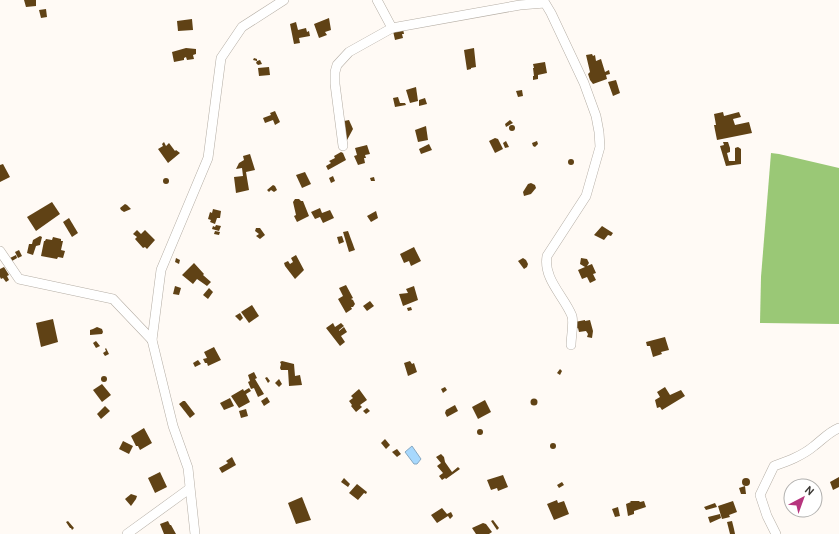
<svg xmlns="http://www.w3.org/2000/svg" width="839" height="534" font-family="Cabin,sans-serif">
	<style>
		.forest { fill: #9ac876 }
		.water { fill: #a7d8fd; stroke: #87a8c1 }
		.building { fill: #604215 }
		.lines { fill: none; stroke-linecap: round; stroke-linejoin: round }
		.minor-casing { stroke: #b5aea5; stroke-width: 10 }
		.minor { stroke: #fff; stroke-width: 9 }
	</style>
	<rect width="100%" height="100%" fill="#fffaf5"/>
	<polygon class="forest" points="771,153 779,154 839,168 839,324 760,323 761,277"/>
	<polygon class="water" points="412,446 421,459 417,464 414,464 405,452"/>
	<g class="building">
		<polygon points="24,0 36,0 36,6 26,7"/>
		<polygon points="46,9 47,17 41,18 39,10"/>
		<polygon points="329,18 331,30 325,32 327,35 319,38 314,24"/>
		<polygon points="192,19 193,30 178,31 177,21"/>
		<polygon points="296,22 298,30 306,28 307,32 309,31 310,36 299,38 300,43 294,44 290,24"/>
		<polygon points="403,29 404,34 402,34 403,38 395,40 393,31"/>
		<polygon points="186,48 196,49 196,54 193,55 194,59 187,60 186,57 184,58 184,60 174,62 172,52"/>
		<polygon points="474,48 476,67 471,68 471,69 467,70 464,50"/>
		<polygon points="592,54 593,56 595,55 596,61 601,59 605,72 609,70 610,74 606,75 607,79 593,84 590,80 588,74 590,72 586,55"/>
		<polygon points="254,58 257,59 257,61 260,60 262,64 258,65 256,63 257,61 253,60"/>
		<polygon points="545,62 547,73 538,75 538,79 533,80 533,76 534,76 533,68 534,68 533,64"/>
		<polygon points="269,67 270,75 259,76 258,68"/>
		<polygon points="616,80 620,93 613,96 608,82"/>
		<polygon points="416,87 418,101 410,103 406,90"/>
		<polygon points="522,90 523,96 518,97 516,91"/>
		<polygon points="398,97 400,103 405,103 406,105 395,107 393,98"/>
		<polygon points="425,98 427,104 419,106 419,100"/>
		<polygon points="275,111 280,122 275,125 273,120 265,123 263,118 271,115 270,113"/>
		<polygon points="723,112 724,116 739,112 741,117 733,119 735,125 749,122 752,133 717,140 714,125 716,125 714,114"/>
		<polygon points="349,120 353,129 346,142 344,121"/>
		<polygon points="510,120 513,123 506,127 505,124"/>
		<circle cx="512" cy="128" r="3"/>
		<polygon points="426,126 428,140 418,142 415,130"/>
		<polygon points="495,138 498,139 503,149 495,153 489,141"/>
		<polygon points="506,141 509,147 505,148 503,143"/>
		<polygon points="537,141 538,144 535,147 533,146 532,143"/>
		<polygon points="164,142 166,146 169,143 175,151 176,150 180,153 168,163 158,149 163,146 162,144"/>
		<polygon points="723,142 728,142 730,148 730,152 727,153 729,161 735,161 735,148 738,147 741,149 741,164 726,166 720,146 724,145"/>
		<polygon points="429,144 432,150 421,154 419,149"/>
		<polygon points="367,145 370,154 365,155 366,158 364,158 365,163 358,165 354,156 357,155 355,148"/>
		<polygon points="341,152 343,153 346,160 328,170 326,166 331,163 329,161 335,158 334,156"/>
		<polygon points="250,154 255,170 246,172 249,190 236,193 234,177 243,176 242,168 236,169 239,163 244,160 243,156"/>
		<circle cx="571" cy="162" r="3"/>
		<polygon points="3,164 10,177 0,182 0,165"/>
		<polygon points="305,172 311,184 302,188 296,175"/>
		<polygon points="333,176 335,181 331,183 329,178"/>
		<polygon points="374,177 375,181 371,181 370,178"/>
		<circle cx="166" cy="181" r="3"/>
		<polygon points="531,183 535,185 536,188 531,194 524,196 523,192 528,184"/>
		<polygon points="273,185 275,186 277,190 274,192 271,190 269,192 267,190"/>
		<polygon points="295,199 299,199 301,201 303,201 309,216 297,222 294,216 296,215 293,202"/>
		<polygon points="52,202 60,214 36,231 27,217"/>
		<polygon points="125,204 127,205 131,209 124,212 121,210 120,208"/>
		<polygon points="320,208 322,213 330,210 334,218 323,223 320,217 315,219 311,212"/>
		<polygon points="213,209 221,211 220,218 217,218 215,224 210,222 211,220 208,219 210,212 212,213"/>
		<polygon points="376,211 378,218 371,222 367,216"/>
		<polygon points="69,218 78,233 72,237 63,222"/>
		<polygon points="216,225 221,226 219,231 212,229 213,226 215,227"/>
		<polygon points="602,226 613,233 611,236 608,235 604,240 594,235"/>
		<polygon points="256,228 260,228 265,235 260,239 256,236 259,234 255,231"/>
		<polygon points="137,230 141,234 145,230 155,240 147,249 145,247 143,248 135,239 137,237 133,234"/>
		<polygon points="215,231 220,232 219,235 214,234"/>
		<polygon points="348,231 355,250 349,252 343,232"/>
		<polygon points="40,236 42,237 40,245 36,246 33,255 27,253 29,244 32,244 33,240"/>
		<polygon points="342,236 344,242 339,244 337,237"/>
		<polygon points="53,237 61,239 61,241 63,241 61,250 65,251 63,258 58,257 57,259 41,256 44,241 45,241 46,239 52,240"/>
		<polygon points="414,247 421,261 411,266 409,261 404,263 400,254"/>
		<polygon points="19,250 22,256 18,258 15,252"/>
		<polygon points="16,255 17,258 12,261 10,258"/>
		<polygon points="296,255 304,270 295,279 285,266 284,263 288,261 290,264 293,262 291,258"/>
		<polygon points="176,258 180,260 179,264 175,262"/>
		<polygon points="523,258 526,260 528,264 527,267 524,269 518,261"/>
		<polygon points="581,258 587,259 589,263 587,266 592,264 596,273 593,274 596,280 590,283 587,277 582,279 578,270 585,267 580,264"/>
		<polygon points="194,263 204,274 203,275 211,282 207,286 197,279 193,284 182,275"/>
		<polygon points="4,267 9,275 7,276 9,280 6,282 3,278 1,279 0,277 0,269"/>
		<polygon points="346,285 353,298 351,299 353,300 355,304 353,307 351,307 352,309 346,313 338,299 343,296 339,288"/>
		<polygon points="175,286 181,288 179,295 173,294"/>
		<polygon points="414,286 418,300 403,306 399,294 408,293 406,289"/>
		<polygon points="209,288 213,292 208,299 203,295"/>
		<polygon points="370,301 374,306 367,311 363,306"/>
		<polygon points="252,305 259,316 249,323 241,312"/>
		<polygon points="411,307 412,310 408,311 407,308"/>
		<polygon points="240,313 243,318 240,321 235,316"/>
		<polygon points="53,319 58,342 41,347 36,323"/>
		<polygon points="585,320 585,321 590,320 593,331 592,338 587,337 588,334 586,331 579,332 578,328 576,329 575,322"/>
		<polygon points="333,323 335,327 341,323 344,326 339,330 339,331 344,327 347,332 341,336 345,342 340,346 326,328"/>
		<polygon points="97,327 102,329 103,332 102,334 90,335 90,330 93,329"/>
		<polygon points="665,337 669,350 661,352 662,354 653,357 650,346 647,346 646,342"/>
		<polygon points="96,341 100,346 96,348 93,343"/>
		<polygon points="214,347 221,360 208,366 207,363 205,363 203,359 207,358 204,352"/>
		<polygon points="106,348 109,354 105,356 103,353 106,351 105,349"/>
		<polygon points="198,360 201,364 195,367 193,363"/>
		<polygon points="282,361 294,364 295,376 300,375 302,385 289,386 288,370 281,370 280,368 281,364 280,362"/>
		<polygon points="410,361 412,364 414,363 417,372 408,376 404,363"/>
		<polygon points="560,369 562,371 560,375 557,373"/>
		<polygon points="254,372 257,378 255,379 264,394 258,397 254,388 251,389 248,382 250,381 248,375"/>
		<circle cx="104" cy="379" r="3"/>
		<polygon points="267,377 270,381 268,383 265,378"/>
		<polygon points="279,379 282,384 279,387 275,383"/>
		<polygon points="102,384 111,395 102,402 93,390"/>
		<polygon points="445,387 447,390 443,393 441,389"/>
		<polygon points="665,387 670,395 681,390 685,396 662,410 660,407 657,408 655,400 660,397 657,392"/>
		<polygon points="249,388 251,391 246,394 250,402 239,408 231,396 243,389 244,391"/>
		<polygon points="359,389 367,400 360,405 362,407 356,412 351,406 352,405 349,401 353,398 351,396"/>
		<polygon points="267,397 270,402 264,406 261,401"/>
		<polygon points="230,398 234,406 224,410 220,403"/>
		<circle cx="534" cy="402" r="3.5"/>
		<polygon points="485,400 491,412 478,419 472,407"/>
		<polygon points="183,401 185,401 195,414 190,418 179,404"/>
		<polygon points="455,405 458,411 447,417 445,413 446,410"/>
		<polygon points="105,406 110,411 101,419 97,414"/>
		<polygon points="367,408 370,411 366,414 363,411"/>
		<polygon points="246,409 248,416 241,418 239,411"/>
		<polygon points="144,428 152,443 140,450 138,446 136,446 131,436"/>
		<circle cx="480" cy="432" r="3"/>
		<polygon points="385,439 390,445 386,449 381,443"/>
		<polygon points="123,441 133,446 129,454 119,449"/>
		<circle cx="553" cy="446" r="3"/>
		<polygon points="397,449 401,454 397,457 392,452"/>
		<polygon points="441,454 444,457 445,462 452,472 458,467 460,469 446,479 445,478 442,480 439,476 443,473 437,466 441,463 436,457"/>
		<polygon points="232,457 236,465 222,473 219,468 228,463 226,461"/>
		<polygon points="160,472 167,487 155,493 148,478"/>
		<polygon points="503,475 508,487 498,491 497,488 491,490 487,480"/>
		<polygon points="839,477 839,487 833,490 830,482"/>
		<circle cx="746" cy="482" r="4"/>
		<polygon points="344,478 350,484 348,487 341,482"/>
		<polygon points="562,482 564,485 559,488 557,485"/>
		<polygon points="357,484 367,492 366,494 364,493 358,500 349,493"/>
		<polygon points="745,486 746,494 741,494 739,488"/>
		<polygon points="131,494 137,496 136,499 131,506 125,499"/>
		<polygon points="302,497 311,520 296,524 288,503"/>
		<polygon points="557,500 558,503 564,501 569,514 554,520 547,504"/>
		<polygon points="630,501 639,501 640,502 644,501 646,507 634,511 634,514 628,516 626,504 631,502"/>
		<polygon points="733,501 737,512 729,515 730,517 722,519 718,506"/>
		<polygon points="715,503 717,507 706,510 704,507"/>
		<polygon points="618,507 620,516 615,517 612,509"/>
		<polygon points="442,508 447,514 451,512 453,516 450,519 448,516 437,523 431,515"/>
		<polygon points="720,514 721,518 710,523 708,517"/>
		<polygon points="493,520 499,528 497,530 491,521"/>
		<polygon points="68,521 74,528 72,530 71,528 70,528 66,522"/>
		<polygon points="168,521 170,525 171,525 176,534 164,534 160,524"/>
		<polygon points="732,521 734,529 735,534 730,534 727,522"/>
		<polygon points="483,523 486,524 492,532 489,534 476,534 472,528"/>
	</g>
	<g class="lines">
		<g class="minor-casing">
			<g id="minor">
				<path d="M377,0L392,28L520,5L545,3L551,13L584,83L596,116L599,132L600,147L586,196L547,256C543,279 564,296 572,316C574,324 571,337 571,345"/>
				<polyline points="343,146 335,84 335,72 337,65 349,52 392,28"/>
				<polyline points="0,251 19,279 113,299 152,340"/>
				<polyline points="127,534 189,489"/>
				<polyline points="195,534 188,468 173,426 152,340 161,270 208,158 221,58 242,27 284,0"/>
				<path d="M776,534L767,516L760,495L774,466C788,461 802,456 814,446C822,440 829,432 839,428"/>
			</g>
		</g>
		<use href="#minor" class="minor"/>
	</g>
	<g transform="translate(803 498) rotate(41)"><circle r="19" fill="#ffffff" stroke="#b1b0ae"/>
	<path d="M0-3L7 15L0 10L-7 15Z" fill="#b7357e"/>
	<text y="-6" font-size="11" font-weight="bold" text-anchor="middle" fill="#3c3935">N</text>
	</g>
</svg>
